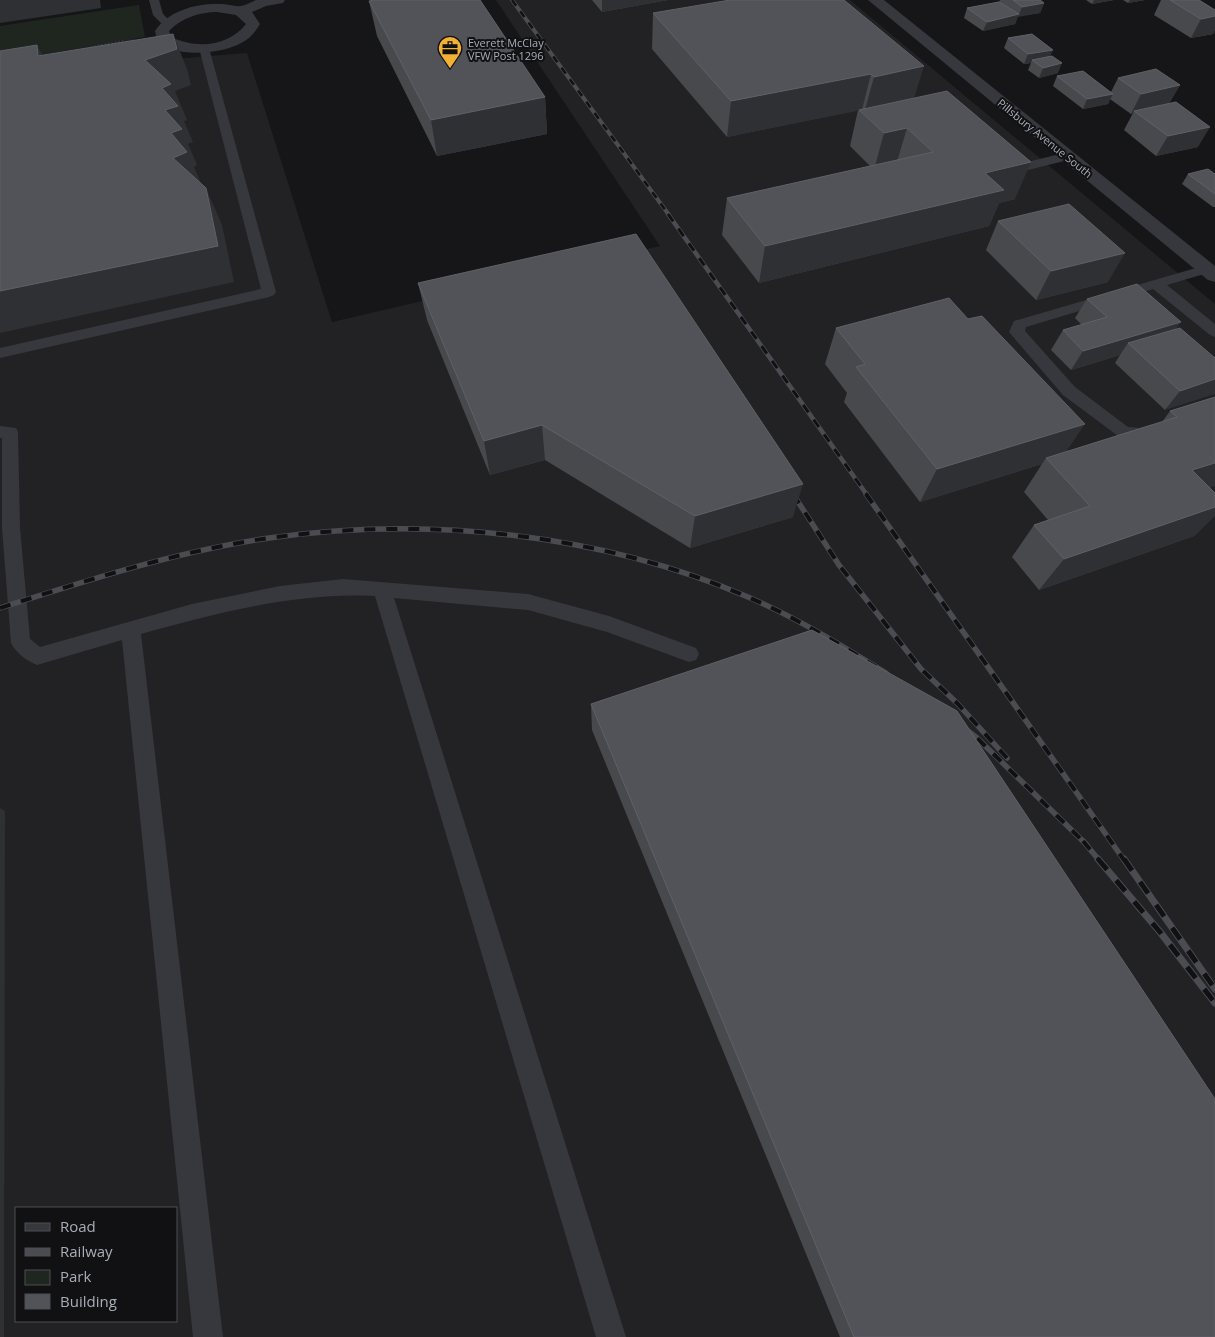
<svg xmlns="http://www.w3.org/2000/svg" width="1215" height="1337" font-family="'Open Sans',sans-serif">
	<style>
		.built { fill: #222225; fill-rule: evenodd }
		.green { fill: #1e261f }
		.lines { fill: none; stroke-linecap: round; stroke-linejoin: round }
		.path { stroke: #3d3f44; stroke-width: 2; stroke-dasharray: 1 2.5; stroke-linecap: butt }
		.service { fill: #37383d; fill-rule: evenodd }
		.minor { fill: #37383d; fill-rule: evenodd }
		.rail-far3-casing { stroke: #4a4c52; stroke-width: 4 }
		.rail-far2-casing { stroke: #4a4c52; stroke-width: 4.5 }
		.rail-far1-casing { stroke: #4a4c52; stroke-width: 5.5 }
		.rail-casing { stroke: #4a4c52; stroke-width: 7 }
		.rail-far3 { stroke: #111113; stroke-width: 2.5; stroke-dasharray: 7; stroke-linecap: butt }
		.rail-far2 { stroke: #111113; stroke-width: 3; stroke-dasharray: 9; stroke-linecap: butt }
		.rail-far1 { stroke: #111113; stroke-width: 4; stroke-dasharray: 11; stroke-linecap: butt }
		.rail { stroke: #111113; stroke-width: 5; stroke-dasharray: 14; stroke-linecap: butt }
		.wall { fill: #47494d }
		.shaded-wall { fill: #2f3033 }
		.building { fill: #525359; stroke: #5f6168 }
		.labels { text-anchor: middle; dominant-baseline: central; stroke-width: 4; stroke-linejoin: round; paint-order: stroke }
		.far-poi-label { font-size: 11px; fill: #a8adb8; stroke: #111113; text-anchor: start }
		.far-street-label { font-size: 11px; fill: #a8adb8; stroke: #111113 }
	</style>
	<rect width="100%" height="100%" fill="#161618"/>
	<path class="built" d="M496,0H850L1215,304V1337H0V57L128,36L174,59L247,53L332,322L660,246ZM16,1208H176V1321H16Z"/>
	<polygon class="green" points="139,5 145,37 0,60 0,26"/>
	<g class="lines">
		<polyline class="path" points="91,47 123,41"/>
		<g class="service">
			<polygon points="149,0 159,0 163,14 172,23 171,25 163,25 153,15"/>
			<polygon points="204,45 209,48 276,292 274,295 269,297 0,358 0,348 261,289 199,48"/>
			<polygon points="1068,152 1072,153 1074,156 1072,159 1004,176 998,172 999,169"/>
			<polygon points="1206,265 1211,266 1213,269 1211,272 1167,285 1215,324 1215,337 1210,335 1153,289 1026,327 1025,331 1075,387 1128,427 1140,428 1153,424 1159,426 1161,430 1159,434 1140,440 1118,436 1063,395 1009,332 1014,321"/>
			<path d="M0,426L16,428L18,432L20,528L30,639L40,647L192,604L280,586L343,579L528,594L609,616L696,648L699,654L696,660L689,662L607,632L528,610L394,598L626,1337H596L375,596C296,592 217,613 141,634L223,1337H193L122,640L37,665C27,661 16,653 11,643L2,528V438H0Z"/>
		</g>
		<g class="minor">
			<path d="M256,0H285L283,3L266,6L252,12L260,24C255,32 250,39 241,43C223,54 171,59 157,39L155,31C169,10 197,3 221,4C227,4 235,7 241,6C246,5 251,2 256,0ZM217,12L236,15L246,24C228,47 196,49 171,37L169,31C181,18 200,12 217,12Z"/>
			<polygon points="868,0 884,0 1215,266 1215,282 1208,280"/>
		</g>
		<g class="rail-far3-casing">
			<polyline id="rail-far3" points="512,0 669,215"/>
		</g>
		<g class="rail-far2-casing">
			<g id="rail-far2">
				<polyline points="668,214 867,495"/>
				<polyline points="791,491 794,495"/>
			</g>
		</g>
		<g class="rail-far1-casing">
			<g id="rail-far1">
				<polyline points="793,494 839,565 921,669 957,703 1007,758"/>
				<polyline points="866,494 1124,860"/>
				<path d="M0,608C88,580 178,551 269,538C429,516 599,533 748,597C797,618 841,645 886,673"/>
				<polyline points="960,725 976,737 1087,845"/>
				<polyline points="1083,841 1099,860"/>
			</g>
		</g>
		<g class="rail-casing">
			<g id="rail">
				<polyline points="1098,859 1160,932 1215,1003"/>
				<polyline points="1124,859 1215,989"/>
			</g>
		</g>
		<use href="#rail-far3" class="rail-far3"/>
		<use href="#rail-far2" class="rail-far2"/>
		<use href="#rail-far1" class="rail-far1"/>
		<use href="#rail" class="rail"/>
	</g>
	<g class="wall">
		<polygon points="592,0 668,0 602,12"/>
		<polygon points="844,0 914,98 1015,199 999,203 989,226 759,283 722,235 727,198 870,166 850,146 858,110 727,137 652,49 653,13"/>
		<polygon points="1000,0 1040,0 1044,3 1040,13 1018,16 1015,24 983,31 964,18 967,8 999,2"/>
		<polygon points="1086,0 1114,0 1092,4"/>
		<polygon points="1123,0 1145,0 1128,3"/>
		<polygon points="1161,0 1199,0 1215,10 1215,30 1213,34 1191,38 1154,15"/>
		<polygon points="369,1 545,97 547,134 437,156 377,36"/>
		<polygon points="1008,38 1050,56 1058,73 1039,78 1028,70 1031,63 1024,64 1004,48"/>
		<polygon points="1057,76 1111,92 1118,78 1180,85 1169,103 1198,147 1156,156 1124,130 1133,113 1131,114 1110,99 1108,104 1083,109 1053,86"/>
		<polygon points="1188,174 1215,174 1215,207 1213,207 1182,184"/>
		<polygon points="998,221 1108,282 1036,300 986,250"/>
		<polygon points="418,283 793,517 690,548 545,460 490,475 427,320"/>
		<polygon points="1087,299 1175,329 1215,358 1165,410 1115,363 1120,355 1071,370 1051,350 1063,330 1082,325 1075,318"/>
		<polygon points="836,328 1066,452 1162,422 1170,411 1215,397 1210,487 1215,493 1215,515 1194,536 1039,590 1012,557 1034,525 1048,520 1024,492 1042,464 920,502 844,402 847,393 825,364"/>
		<polygon points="591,704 1215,1337 840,1337 592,730"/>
	</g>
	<g class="shaded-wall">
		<polygon points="0,0 100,0 101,8 0,23"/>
		<polygon points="602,0 668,0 602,12"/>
		<polygon points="1094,0 1114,0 1092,4"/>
		<polygon points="1130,0 1145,0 1128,3"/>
		<polygon points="1044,3 1040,13 1018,17 1022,7"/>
		<polygon points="1019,14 1015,24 983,31 987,22"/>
		<polygon points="1215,16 1215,30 1213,34 1191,38 1201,19"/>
		<polygon points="173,34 187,69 191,85 175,91 187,120 184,121 193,142 188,144 197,165 194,167 203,188 173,158 171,133 165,110 145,60"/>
		<polygon points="37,45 56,80 38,56"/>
		<polygon points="1053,50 1048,60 1032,60 1031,63 1024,64 1028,54"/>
		<polygon points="1062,63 1058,73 1039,78 1043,68"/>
		<polygon points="924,66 913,102 864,113 874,77"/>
		<polygon points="871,74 862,110 727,137 731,101"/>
		<polygon points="1180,85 1169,104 1134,111 1133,113 1131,114 1141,94"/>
		<polygon points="1113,94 1108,104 1083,109 1087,99"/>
		<polygon points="545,97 547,134 437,156 431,120"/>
		<polygon points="1210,127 1198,147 1156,156 1168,136"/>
		<polygon points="907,128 896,165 874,170 884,133"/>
		<polygon points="1031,162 1015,199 999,203 989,226 759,283 765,246 985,173"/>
		<polygon points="206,188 222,225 234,282 0,333 0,291"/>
		<polygon points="1125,253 1108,282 1036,300 1051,271"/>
		<polygon points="1181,322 1167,341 1128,343 1120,355 1071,370 1083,351"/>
		<polygon points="1215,379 1215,394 1165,410 1180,391"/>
		<polygon points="1085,424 1062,458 1046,458 1042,464 920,502 937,469"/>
		<polygon points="542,425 545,460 490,475 484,441"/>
		<polygon points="1215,463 1215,486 1163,504 1192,470"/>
		<polygon points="803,484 793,517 690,548 695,516"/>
		<polygon points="1215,507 1215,515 1194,536 1039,590 1064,559"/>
		<polygon points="0,808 5,811 4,1337 0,1337"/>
	</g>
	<g class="building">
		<polygon points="374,0 480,0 545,97 431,120 369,1"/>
		<polygon points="730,0 844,0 924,66 874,77 871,74 731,101 653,13"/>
		<polygon points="1013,0 1040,0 1044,3 1022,7"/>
		<polygon points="1170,0 1199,0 1215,10 1215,16 1201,19"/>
		<polygon points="999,2 1019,14 987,22 967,8"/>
		<polygon points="173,34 177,49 145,60 171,84 162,88 178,106 165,110 182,129 171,133 187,152 173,158 206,188 218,246 0,291 0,51 37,45 38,56"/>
		<polygon points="1032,34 1053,50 1028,54 1008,38"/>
		<polygon points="1052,56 1062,63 1043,68 1032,60"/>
		<polygon points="1156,69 1180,85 1141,94 1118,78"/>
		<polygon points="1083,71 1113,94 1087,99 1057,76"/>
		<polygon points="947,91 1031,162 985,173 1004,190 765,246 727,198 933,152 907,128 884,133 859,110"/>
		<polygon points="1176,102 1210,127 1168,136 1134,111"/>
		<polygon points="1208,169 1215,174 1215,194 1188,174"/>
		<polygon points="1069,204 1125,253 1051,271 998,221"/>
		<polygon points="636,234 803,484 695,516 542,425 484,441 418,283"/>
		<polygon points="1137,284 1181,322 1083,351 1063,330 1107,317 1087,299"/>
		<polygon points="949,298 968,319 982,316 1085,424 937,469 856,367 865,364 836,328"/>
		<polygon points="1180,328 1215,358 1215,379 1180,391 1128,343"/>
		<polygon points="1215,397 1215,463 1192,470 1215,493 1215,507 1064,559 1034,525 1090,506 1046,458 1177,417 1170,411"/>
		<polygon points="812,630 957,711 1215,1099 1215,1337 854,1337 591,704"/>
	</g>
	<defs>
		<g id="office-pin" transform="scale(1.25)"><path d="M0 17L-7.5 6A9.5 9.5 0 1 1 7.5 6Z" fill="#f2b134" stroke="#111113"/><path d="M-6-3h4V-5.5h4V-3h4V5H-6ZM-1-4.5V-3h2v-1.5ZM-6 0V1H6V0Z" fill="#111"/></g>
	</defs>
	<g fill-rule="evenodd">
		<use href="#office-pin" x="450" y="48"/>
	</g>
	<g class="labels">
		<g class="far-poi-label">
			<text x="468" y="42">Everett McClay<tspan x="468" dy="13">VFW Post 1296</tspan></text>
		</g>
		<g class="far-street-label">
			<text transform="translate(1045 138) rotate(39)">Pillsbury Avenue South</text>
		</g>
	</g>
	<rect x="15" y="1207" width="162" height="115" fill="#111113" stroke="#4d4f55"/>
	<rect x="25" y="1223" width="25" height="8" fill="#37383d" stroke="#4d4f55"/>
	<text x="60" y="1232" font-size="15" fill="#a8adb8">Road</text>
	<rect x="25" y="1248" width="25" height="8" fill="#4a4c52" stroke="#4d4f55"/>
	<text x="60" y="1257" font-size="15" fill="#a8adb8">Railway</text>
	<rect x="25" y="1270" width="25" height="15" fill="#1e261f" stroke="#4d4f55"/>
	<text x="60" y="1282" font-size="15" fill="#a8adb8">Park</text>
	<rect x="25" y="1294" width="25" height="15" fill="#525359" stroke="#4d4f55"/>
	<text x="60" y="1307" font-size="15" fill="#a8adb8">Building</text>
</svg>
